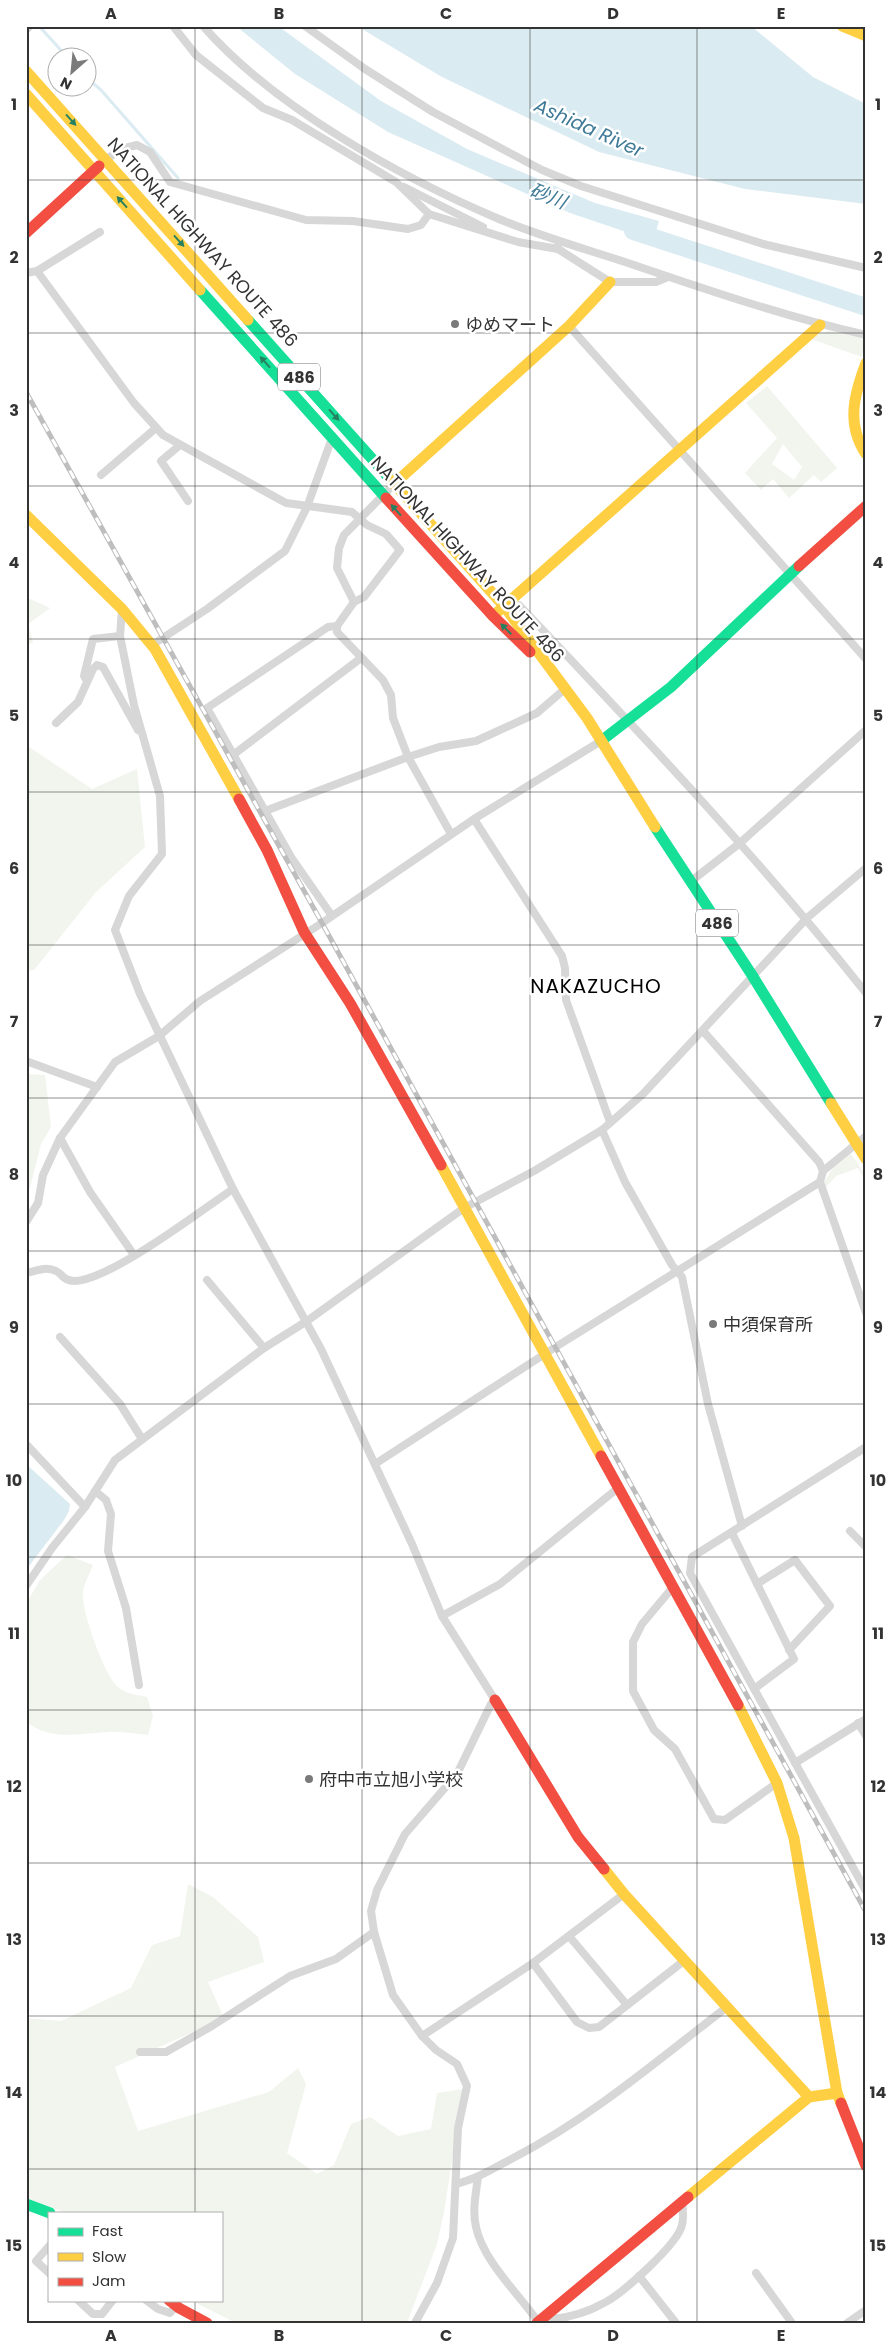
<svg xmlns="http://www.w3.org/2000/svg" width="892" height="2349" font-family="Poppins,'Noto Sans JP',sans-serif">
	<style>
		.green { fill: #f2f5ed; fill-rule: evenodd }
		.water { fill: #dbebf2 }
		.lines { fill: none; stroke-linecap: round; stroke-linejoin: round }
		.stream { stroke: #dbebf2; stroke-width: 3 }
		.river { stroke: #dbebf2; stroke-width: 18 }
		.street { stroke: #d7d7d7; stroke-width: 8 }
		.fast { stroke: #16e098; stroke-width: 11 }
		.slow { stroke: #ffcf43; stroke-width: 11 }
		.jam { stroke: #f24e42; stroke-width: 11 }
		.rail-casing { stroke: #bebebe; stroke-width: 5 }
		.rail { stroke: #fff; stroke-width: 3; stroke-dasharray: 9; stroke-linecap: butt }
		.oneway { fill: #268160 }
		.grid { fill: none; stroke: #333; stroke-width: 1; stroke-opacity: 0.55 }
		.poi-dot { fill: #7a7a7a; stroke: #fff; stroke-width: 2 }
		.labels { text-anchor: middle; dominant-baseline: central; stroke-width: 5; stroke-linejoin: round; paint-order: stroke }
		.shield { fill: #fff; stroke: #707070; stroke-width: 1 }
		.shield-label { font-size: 16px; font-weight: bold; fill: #333 }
		.street-label { font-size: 18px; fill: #333; stroke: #fff }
		.poi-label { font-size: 18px; fill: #333; stroke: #fff; text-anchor: start }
		.water-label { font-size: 19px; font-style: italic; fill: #3f7a97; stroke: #fff }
		.quarter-label { font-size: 20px; letter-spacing: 1px; fill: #000; stroke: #fff }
		.neatline { fill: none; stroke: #333; stroke-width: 2 }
		.grid-label { font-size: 16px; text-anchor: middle; font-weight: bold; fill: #333 }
	</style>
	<rect width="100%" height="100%" fill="#fff"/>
	<g class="green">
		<polygon points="829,331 860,338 865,342 862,357 811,339 814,335"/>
		<path d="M767,386L837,468L821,482L814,475L789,498L773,479L761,490L745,473L777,438L746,403ZM783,444L802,467L794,480L772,464Z"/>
		<polygon points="26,597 50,608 28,624 33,642 26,646"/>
		<polygon points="26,745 92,789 137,769 145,847 96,892 34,970 26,971"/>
		<polygon points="26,1074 45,1075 51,1127 41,1144 30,1188 26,1193"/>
		<polygon points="851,1154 866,1176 866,1183 858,1168 836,1176 825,1188 823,1184 833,1168"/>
		<path d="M67,1555L93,1565C90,1573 85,1582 83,1590C80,1608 104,1675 118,1687C126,1694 137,1695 147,1697L153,1716L148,1735C135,1734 121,1731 108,1732C81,1733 49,1742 26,1721V1604L40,1580Z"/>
		<polygon points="188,1884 213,1897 258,1937 264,1962 208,1982 224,2018 115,2067 138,2131 269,2092 298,2068 306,2084 287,2153 317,2174 334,2165 351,2124 370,2117 398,2136 431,2129 437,2093 463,2089 444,2213 437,2244 407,2323 236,2323 190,2300 221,2300 221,2213 66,2213 26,2198 26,2018 61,2021 131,1988 152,1945 180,1936"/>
	</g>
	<g class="water">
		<polygon points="236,26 278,26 381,101 467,149 595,203 659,221 653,241 570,213 388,132 295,74"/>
		<polygon points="357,26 751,26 813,77 866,104 866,204 745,189 599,152 442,77"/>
		<polygon points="26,1464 70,1504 69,1511 64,1520 26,1570"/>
	</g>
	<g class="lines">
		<g class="stream">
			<polyline points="39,26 68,58"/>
			<polyline points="88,79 101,90 178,178"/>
		</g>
		<polyline class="river" points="633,231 866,307"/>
		<g class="street">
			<polyline points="173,26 196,55 263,108 292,120 396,182 429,214 518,242 558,249"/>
			<path d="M203,26C274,107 400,177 499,219C542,237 589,250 634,265C710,291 787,317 866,335"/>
			<polyline points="305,26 365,69 433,112 542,170 581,186 763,244 866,268"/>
			<polyline points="26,30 30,26"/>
			<polyline points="106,159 125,148 137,145 150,152 170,182 306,220 353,221 408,229 421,225 429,214"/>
			<polyline points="404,187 483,227"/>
			<polyline points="558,246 558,249 610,282 656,282 668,277"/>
			<polyline points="37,271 134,403 163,435 286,503 352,512 367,525 386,534 400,550 364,597 354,602"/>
			<polyline points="26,273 37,271 100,232"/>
			<polyline points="569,326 866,659"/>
			<polyline points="180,445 161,461 188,501"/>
			<polyline points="101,475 156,428"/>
			<polyline points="395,483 344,535 339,548 337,568 354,602 337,626 337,632 383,680 391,695 393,718 408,757 451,834"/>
			<path d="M504,606L519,605C638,731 758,857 866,993"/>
			<polyline points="122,609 120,636 134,705 160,796 162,854 129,896 115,930 140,994 233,1189 321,1349 412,1544 442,1616 495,1700 491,1704 457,1774 405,1834 377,1890 371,1911 374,1932 393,1995 422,2036 436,2050 457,2064 467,2086 458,2128 453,2238 437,2283 415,2323"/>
			<polyline points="152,645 207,609 285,551 307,507 332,438"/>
			<polyline points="87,681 84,676 93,639 120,636"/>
			<polyline points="56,723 78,702 93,669 97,665 103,667 138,730"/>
			<polyline points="233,755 361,658"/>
			<polyline points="265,811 408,757 439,747 476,741 537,713 566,688"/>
			<polyline points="474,819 562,956 565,968 566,1000 610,1122"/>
			<polyline points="690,882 740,843 866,730"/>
			<polyline points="332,916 291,857 207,708 328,627 337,626"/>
			<polyline points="703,1031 819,1162 823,1171"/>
			<polyline points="26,1061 97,1087"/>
			<polyline points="602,1130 625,1182 672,1265 682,1277 708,1404 742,1526"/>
			<polyline points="60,1138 90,1192 134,1255"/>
			<polyline points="820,1182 866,1313"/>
			<polyline points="26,1222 38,1203 43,1175 60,1138 115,1062 159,1036 200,1001 322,923 474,819 601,741"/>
			<path d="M26,1273C36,1271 46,1266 56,1271C64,1275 63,1281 75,1281C112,1279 199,1212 233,1189"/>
			<polyline points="207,1280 264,1348"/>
			<polyline points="60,1337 120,1404 142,1439"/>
			<polyline points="26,1444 85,1507"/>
			<polyline points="866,1447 692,1557 690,1573 866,1891"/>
			<polyline points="375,1464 554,1348 820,1182 823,1171 866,1136"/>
			<polyline points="95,1491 106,1500 111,1514 108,1551 126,1608 139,1685"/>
			<polyline points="850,1531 866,1547"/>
			<polyline points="732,1533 794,1659 754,1689"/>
			<polyline points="757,1584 795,1560 830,1606 789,1650"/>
			<polyline points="26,1586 52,1548 85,1507 115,1460 264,1348 307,1321 464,1208 534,1171 602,1130 643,1094 807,918 866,868"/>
			<polyline points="673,1587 642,1624 633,1642 633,1691 654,1730 675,1749 714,1819 725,1820 777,1783"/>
			<polyline points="442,1616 500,1584 618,1488"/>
			<polyline points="858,1723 866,1736"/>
			<polyline points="795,1763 866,1719"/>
			<polyline points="569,1936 627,2005"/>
			<polyline points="533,1963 577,2022 589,2028 599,2027 685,1960"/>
			<polyline points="422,2036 533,1963 624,1894"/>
			<polyline points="140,2052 166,2052 212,2026 290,1976 336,1959 374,1932"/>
			<path d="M478,2177C476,2193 472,2211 476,2227C483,2261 519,2294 539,2323"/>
			<path d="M456,2184C477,2179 496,2167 515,2157C592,2117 659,2059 727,2007"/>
			<polyline points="49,2246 36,2261 49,2273"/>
			<polyline points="756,2273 792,2323"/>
			<polyline points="639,2276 676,2323"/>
			<polyline points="78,2300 93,2314 102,2314 113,2300"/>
			<polyline points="146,2300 158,2309 170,2313 176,2306"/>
			<path d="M548,2314L553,2319C571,2317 588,2312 604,2303C622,2294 678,2244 682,2225C684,2218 683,2210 682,2202"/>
			<polyline points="847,2323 866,2310"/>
		</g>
		<g class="fast">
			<polyline points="200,290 386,498"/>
			<polyline points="248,320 391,480"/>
			<polyline points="601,741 671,687 799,566"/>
			<polyline points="655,827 752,975 831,1103"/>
			<polyline points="26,2204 50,2213"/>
		</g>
		<g class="slow">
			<polyline points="842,26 866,36"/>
			<polyline points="26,71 248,320"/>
			<polyline points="26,94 200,290"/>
			<path d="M866,363C854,395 846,424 866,454"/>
			<polyline points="391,480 504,606 587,718 655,827"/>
			<polyline points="395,483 569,326 610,282"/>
			<polyline points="26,515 122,609 155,649 239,799"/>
			<polyline points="493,616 820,325"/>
			<polyline points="831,1103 866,1159"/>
			<polyline points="441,1165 601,1456"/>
			<polyline points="738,1705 777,1783 794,1838 837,2093 841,2103"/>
			<polyline points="604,1869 624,1894 809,2097"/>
			<polyline points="688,2197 809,2097 837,2093"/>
		</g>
		<g class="jam">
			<polyline points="26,233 99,166"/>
			<polyline points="386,498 493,616 530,652"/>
			<polyline points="799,566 866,506"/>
			<polyline points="239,799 267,850 304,932 350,1003 441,1165"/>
			<polyline points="601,1456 738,1705"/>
			<polyline points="495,1700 578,1837 604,1869"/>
			<polyline points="841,2103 866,2166"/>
			<polyline points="169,2300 179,2308 207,2323"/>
			<polyline points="537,2323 688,2197"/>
		</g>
		<g class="rail-casing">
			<polyline id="rail" points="26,392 322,923 866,1912"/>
		</g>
		<use href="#rail" class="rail"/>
	</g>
	<defs><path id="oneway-solid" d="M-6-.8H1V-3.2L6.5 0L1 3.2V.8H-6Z" transform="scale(1.25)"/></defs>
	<g class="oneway">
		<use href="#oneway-solid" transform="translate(71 120) rotate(48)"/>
		<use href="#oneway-solid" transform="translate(122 202) rotate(-132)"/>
		<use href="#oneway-solid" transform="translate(179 241) rotate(48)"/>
		<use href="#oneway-solid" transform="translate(265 362) rotate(-132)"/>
		<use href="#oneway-solid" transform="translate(334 415) rotate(48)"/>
		<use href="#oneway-solid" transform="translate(396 510) rotate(-132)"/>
		<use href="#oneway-solid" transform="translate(506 629) rotate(-135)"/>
	</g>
	<path class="grid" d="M195,26V2213M362,26V2323M530,26V2323M697,26V2323M26,180H866M26,333H866M26,486H866M26,639H866M26,792H866M26,945H866M26,1098H866M26,1251H866M26,1404H866M26,1557H866M26,1710H866M26,1863H866M26,2016H866M26,2169H866M195,2300V2323"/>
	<g class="poi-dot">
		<circle cx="455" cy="324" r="5"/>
		<circle cx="713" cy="1324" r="5"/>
		<circle cx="309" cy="1779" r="5"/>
	</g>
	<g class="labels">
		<g class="shield">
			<rect x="278" y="363.5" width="42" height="27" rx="4"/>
			<rect x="696" y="909.5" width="42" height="27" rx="4"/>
		</g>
		<g class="shield-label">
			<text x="299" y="377">486</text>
			<text x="717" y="923">486</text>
		</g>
		<g class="street-label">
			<text transform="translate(203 242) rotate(48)">NATIONAL HIGHWAY ROUTE 486</text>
			<text transform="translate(468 559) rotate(47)">NATIONAL HIGHWAY ROUTE 486</text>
		</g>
		<g class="poi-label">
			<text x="465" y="324">ゆめマート</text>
			<text x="723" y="1324">中須保育所</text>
			<text x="319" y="1779">府中市立旭小学校</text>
		</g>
		<g class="water-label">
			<text transform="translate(589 128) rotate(24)">Ashida River</text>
			<text transform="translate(548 196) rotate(22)">砂川</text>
		</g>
		<g class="quarter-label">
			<text x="596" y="986">NAKAZUCHO</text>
		</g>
	</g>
	<rect width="892" height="2349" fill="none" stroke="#ffffff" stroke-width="55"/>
	<rect x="48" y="2212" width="175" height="90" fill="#ffffff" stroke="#adadad"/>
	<rect x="58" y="2228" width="25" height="8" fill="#16e098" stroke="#adadad"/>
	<text x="92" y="2236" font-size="15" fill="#333333">Fast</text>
	<rect x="58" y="2253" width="25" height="8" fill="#ffcf43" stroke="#adadad"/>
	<text x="92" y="2262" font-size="15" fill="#333333">Slow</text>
	<rect x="58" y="2278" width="25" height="8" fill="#f24e42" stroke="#adadad"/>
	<text x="92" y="2286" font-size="15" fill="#333333">Jam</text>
	<g transform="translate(72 72) rotate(207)"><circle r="24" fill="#ffffff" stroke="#adadad"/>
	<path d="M0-4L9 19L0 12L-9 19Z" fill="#7a7a7a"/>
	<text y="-8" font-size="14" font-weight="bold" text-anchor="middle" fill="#333333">N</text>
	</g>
	<rect x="28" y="28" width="836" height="2294" class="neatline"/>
	<g class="grid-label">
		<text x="111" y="19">A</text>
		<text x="279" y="19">B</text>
		<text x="446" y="19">C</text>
		<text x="613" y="19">D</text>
		<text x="781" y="19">E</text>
		<text x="14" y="110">1</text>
		<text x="878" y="110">1</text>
		<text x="14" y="263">2</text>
		<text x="878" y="263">2</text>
		<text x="14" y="416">3</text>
		<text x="878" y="416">3</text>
		<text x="14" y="568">4</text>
		<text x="878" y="568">4</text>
		<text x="14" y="721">5</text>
		<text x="878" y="721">5</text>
		<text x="14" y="874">6</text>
		<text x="878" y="874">6</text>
		<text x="14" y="1027">7</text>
		<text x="878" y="1027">7</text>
		<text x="14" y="1180">8</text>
		<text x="878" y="1180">8</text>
		<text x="14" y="1333">9</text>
		<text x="878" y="1333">9</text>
		<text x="14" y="1486">10</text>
		<text x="878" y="1486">10</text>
		<text x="14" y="1639">11</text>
		<text x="878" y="1639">11</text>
		<text x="14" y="1792">12</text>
		<text x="878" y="1792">12</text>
		<text x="14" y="1945">13</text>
		<text x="878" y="1945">13</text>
		<text x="14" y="2098">14</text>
		<text x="878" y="2098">14</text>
		<text x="14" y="2251">15</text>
		<text x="878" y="2251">15</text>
		<text x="111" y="2341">A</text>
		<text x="279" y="2341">B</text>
		<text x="446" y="2341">C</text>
		<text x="613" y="2341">D</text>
		<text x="781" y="2341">E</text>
	</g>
</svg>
